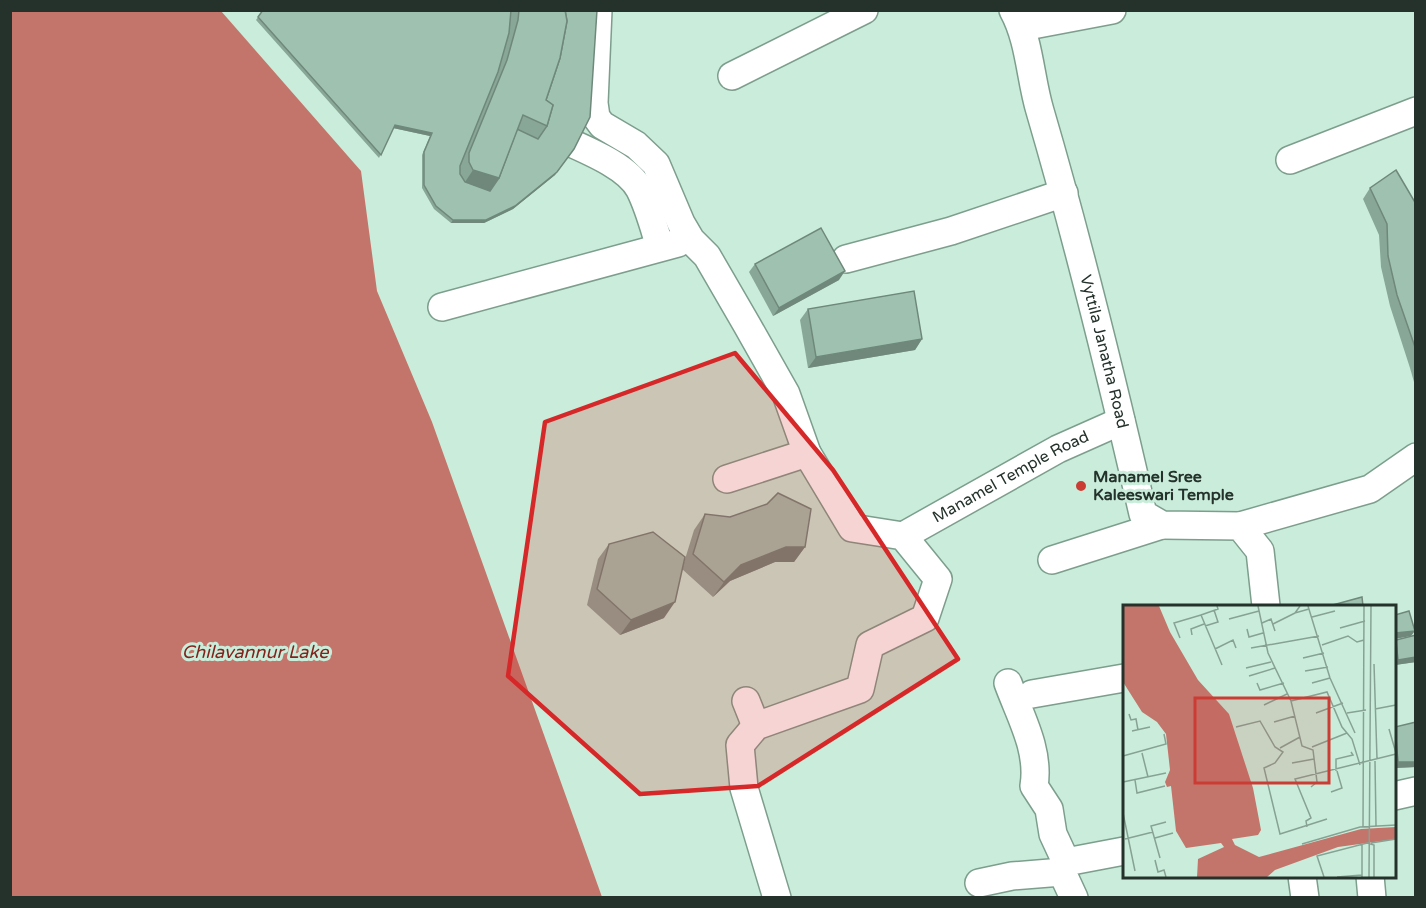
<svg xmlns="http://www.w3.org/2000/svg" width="1426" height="908" font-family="'Varela Round',sans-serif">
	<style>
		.water { fill: #c4756b }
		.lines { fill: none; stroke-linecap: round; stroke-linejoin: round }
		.minor-casing { stroke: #7d9e8d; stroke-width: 30 }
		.minor { stroke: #fff; stroke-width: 27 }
		.wall { fill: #89a797 }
		.shaded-wall { fill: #6f887b }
		.building { fill: #9fc2b0; stroke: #6f887b; stroke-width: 1.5 }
		.marked { fill: #d62828; fill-opacity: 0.2; stroke: #d62828; stroke-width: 4.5; stroke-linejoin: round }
		.poi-dot { fill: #cb3d34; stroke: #c9edda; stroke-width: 2 }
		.labels { text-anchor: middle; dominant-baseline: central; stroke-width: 6; stroke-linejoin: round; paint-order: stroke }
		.street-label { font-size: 16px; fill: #24322b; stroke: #c9edda }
		.poi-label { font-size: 16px; font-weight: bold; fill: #24322b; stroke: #c9edda; text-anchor: start }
		.water-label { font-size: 18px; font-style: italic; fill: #82221d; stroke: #c9edda }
		.inset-road { fill: none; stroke: #87a294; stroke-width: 1.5 }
		.view { fill: #cb3d34; fill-opacity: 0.15; stroke: #cb3d34; stroke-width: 3 }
		.inset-edge { fill: none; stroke: #24322b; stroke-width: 3 }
	</style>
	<rect width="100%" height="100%" fill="#c9edda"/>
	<polygon class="water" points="10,11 221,11 361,171 377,291 432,422 602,897 11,897"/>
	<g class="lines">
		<g class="minor-casing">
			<g id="minor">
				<polyline points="598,10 594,103 596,117 602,125 636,145 656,164 681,223 691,240 707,256 747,325 786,394 807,453 852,528 903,536 938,579 925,618 870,645 860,689 756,726 740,745 744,788 777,898"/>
				<path id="s1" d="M1013,10C1030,41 1030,78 1040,111C1079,244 1112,379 1143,514L1162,525L1240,526L1260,551L1266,606"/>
				<polyline points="1022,27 1112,10"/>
				<polyline points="732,76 864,10"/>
				<path d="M546,135L547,132C573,145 627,163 640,190C649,208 654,228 660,247"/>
				<polyline points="1290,160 1416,111"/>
				<polyline points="846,259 951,231 1064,193"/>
				<polyline points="442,307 678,243"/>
				<polyline points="727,479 807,453"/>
				<polyline points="1240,526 1370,489 1416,457"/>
				<path id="s2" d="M903,536L1058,449L1121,421"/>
				<polyline points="1052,560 1162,525"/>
				<path d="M1008,683C1020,716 1040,750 1034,786L1049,809L1053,834L1066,862"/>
				<polyline points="1032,694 1124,678"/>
				<polyline points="746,701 756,726"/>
				<polyline points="1394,796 1416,791"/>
				<polyline points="1302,876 1305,898"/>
				<polyline points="1370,876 1372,898"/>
				<polyline points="979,883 1012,876 1062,872"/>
				<polyline points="1074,898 1062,872 1066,862 1124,851"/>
			</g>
		</g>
		<use href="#minor" class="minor"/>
	</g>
	<g class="wall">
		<polygon points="263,10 597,10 555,175 513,209 484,223 451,223 434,209 422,188 422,155 430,136 393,128 379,158 256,20"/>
		<polygon points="1370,188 1416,204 1416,389 1410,368 1390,306 1381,267 1379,235 1363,199"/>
		<polygon points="755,264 839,280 773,316 749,272"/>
		<polygon points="808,309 922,339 915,350 808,368 800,320"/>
		<polygon points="705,514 805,547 794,562 775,562 730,581 713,597 682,569 694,530"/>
		<polygon points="609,544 664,618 620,635 587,605 598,559"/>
		<polygon points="1416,635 1416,662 1395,665 1395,642 1396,640"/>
		<polygon points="1416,722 1416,767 1395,768 1395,727"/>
	</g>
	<g class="shaded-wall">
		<polygon points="395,125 432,133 430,136 393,128"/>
		<polygon points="574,149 555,175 513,209 484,223 451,223 453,220"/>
		<polygon points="473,170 499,178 488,194 463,185"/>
		<polygon points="845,271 839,280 773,316 779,308"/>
		<polygon points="922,339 915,350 808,368 816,357"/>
		<polygon points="786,547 805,547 794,562 775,562 730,581 713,597 724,582 741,565"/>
		<polygon points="675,602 664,618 620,635 631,620"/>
		<polygon points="1415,631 1411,636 1395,639 1395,633"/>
		<polygon points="1416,657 1416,662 1395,665 1398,660"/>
		<polygon points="1398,762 1416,762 1416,767 1395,768"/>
	</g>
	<g class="building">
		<polygon points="263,10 511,10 509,33 498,72 460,166 460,174 465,182 490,191 499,178 517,129 538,139 547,126 553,105 546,100 560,58 567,21 565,10 597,10 590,117 574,149 557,172 515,206 486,220 453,220 436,206 424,185 424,152 432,133 395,125 381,155 258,17"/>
		<polygon points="519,10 565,10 567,21 560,58 546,100 553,105 547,126 523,115 499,178 473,170 469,162 469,153 507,60 518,20"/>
		<polygon points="1396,170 1416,204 1416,350 1397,295 1388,256 1387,224 1370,188"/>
		<polygon points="821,228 845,271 779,308 755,264"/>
		<polygon points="914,291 922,339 816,357 808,309"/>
		<polygon points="778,493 811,509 805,547 786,547 741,565 724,582 693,554 705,514 730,517 767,504"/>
		<polygon points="653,532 685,557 675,602 631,620 597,589 609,544"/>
		<polygon points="1362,597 1363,606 1329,606"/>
		<polygon points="1409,611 1415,631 1395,633 1395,615"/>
		<polygon points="1416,635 1416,657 1398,660 1396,640"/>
		<polygon points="1416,722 1416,762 1398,762 1395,727"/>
	</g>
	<path class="marked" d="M735,353L833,470L958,659L758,786L640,794L508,676L545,422Z"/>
	<circle class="poi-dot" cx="1081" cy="486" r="6"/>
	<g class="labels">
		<g class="street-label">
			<text stroke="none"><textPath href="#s1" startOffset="354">Vyttila Janatha Road</textPath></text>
			<text stroke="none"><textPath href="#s2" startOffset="123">Manamel Temple Road</textPath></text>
		</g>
		<g class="poi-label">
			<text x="1093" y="477">Manamel Sree<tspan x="1093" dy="18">Kaleeswari Temple</tspan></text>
		</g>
		<g class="water-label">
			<text x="255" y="652">Chilavannur Lake</text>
		</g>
	</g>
	<g transform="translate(1123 605)">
		<rect width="273" height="273" fill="#c9edda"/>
		<path d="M0,1H36L47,27L75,75L106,109L130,183L138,225L135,230L109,234L112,240L136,252L238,224L273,222V234L215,242L152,265L144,272H74L75,254L101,242L98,238L63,243L53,226L48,181L44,182L42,177L47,165L43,129L34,117L19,107L0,77Z" fill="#c4756b"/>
		<path class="inset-road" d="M94,1L95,4L78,10L99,60M135,1L145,48L168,96L179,141L190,145L194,177L188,182M177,1L172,8L186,4M185,1L207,73L232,128M189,12L212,6M106,14L136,6M139,18L148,14L152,26M150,19L172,8M82,21L95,17L91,5M217,23L242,16M124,24L126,32L140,28M69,30L68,24L81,19M57,33L51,18L78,10M199,40L225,31L234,37L241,35M128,43L196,31M92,44L110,35L113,43M180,53L201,48M251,59L254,154M123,63L148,57M182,66L205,62M126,71L152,63M134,78L137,85L161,78M189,78L207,73M168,96L204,87L219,122L229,134L237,160M141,100L164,89M252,104L273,100M193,108L220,98M224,108L243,105M6,109L8,115L13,114L15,125M151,117L172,111M113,122L137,116L152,142L160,147L152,158L141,163L157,229L204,214M266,124L273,148M9,126L27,122M189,142L224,128M157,143L177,132M19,148L25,172M0,151L43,139L41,129M252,156L253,221M169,158L191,154M213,166V154L230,150L228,147M12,175L14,188L42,181M0,177L43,168M208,187L219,183L214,166M0,208L12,266M184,222L183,216L188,213L172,174L273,149M240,222L241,1M32,233L50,228M2,234L30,227M248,238L273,234M179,239L237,222L273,220M37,253L28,221L43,217M32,255L35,267L41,265L43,272M201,272L194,251L244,238L251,240V272M214,272L239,270M239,272V239M246,272L248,1"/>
		<path class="view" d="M72,93H206V178H72Z"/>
		<rect width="273" height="273" class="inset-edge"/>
	</g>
	<rect width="1426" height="908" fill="none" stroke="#24322b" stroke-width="24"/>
</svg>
